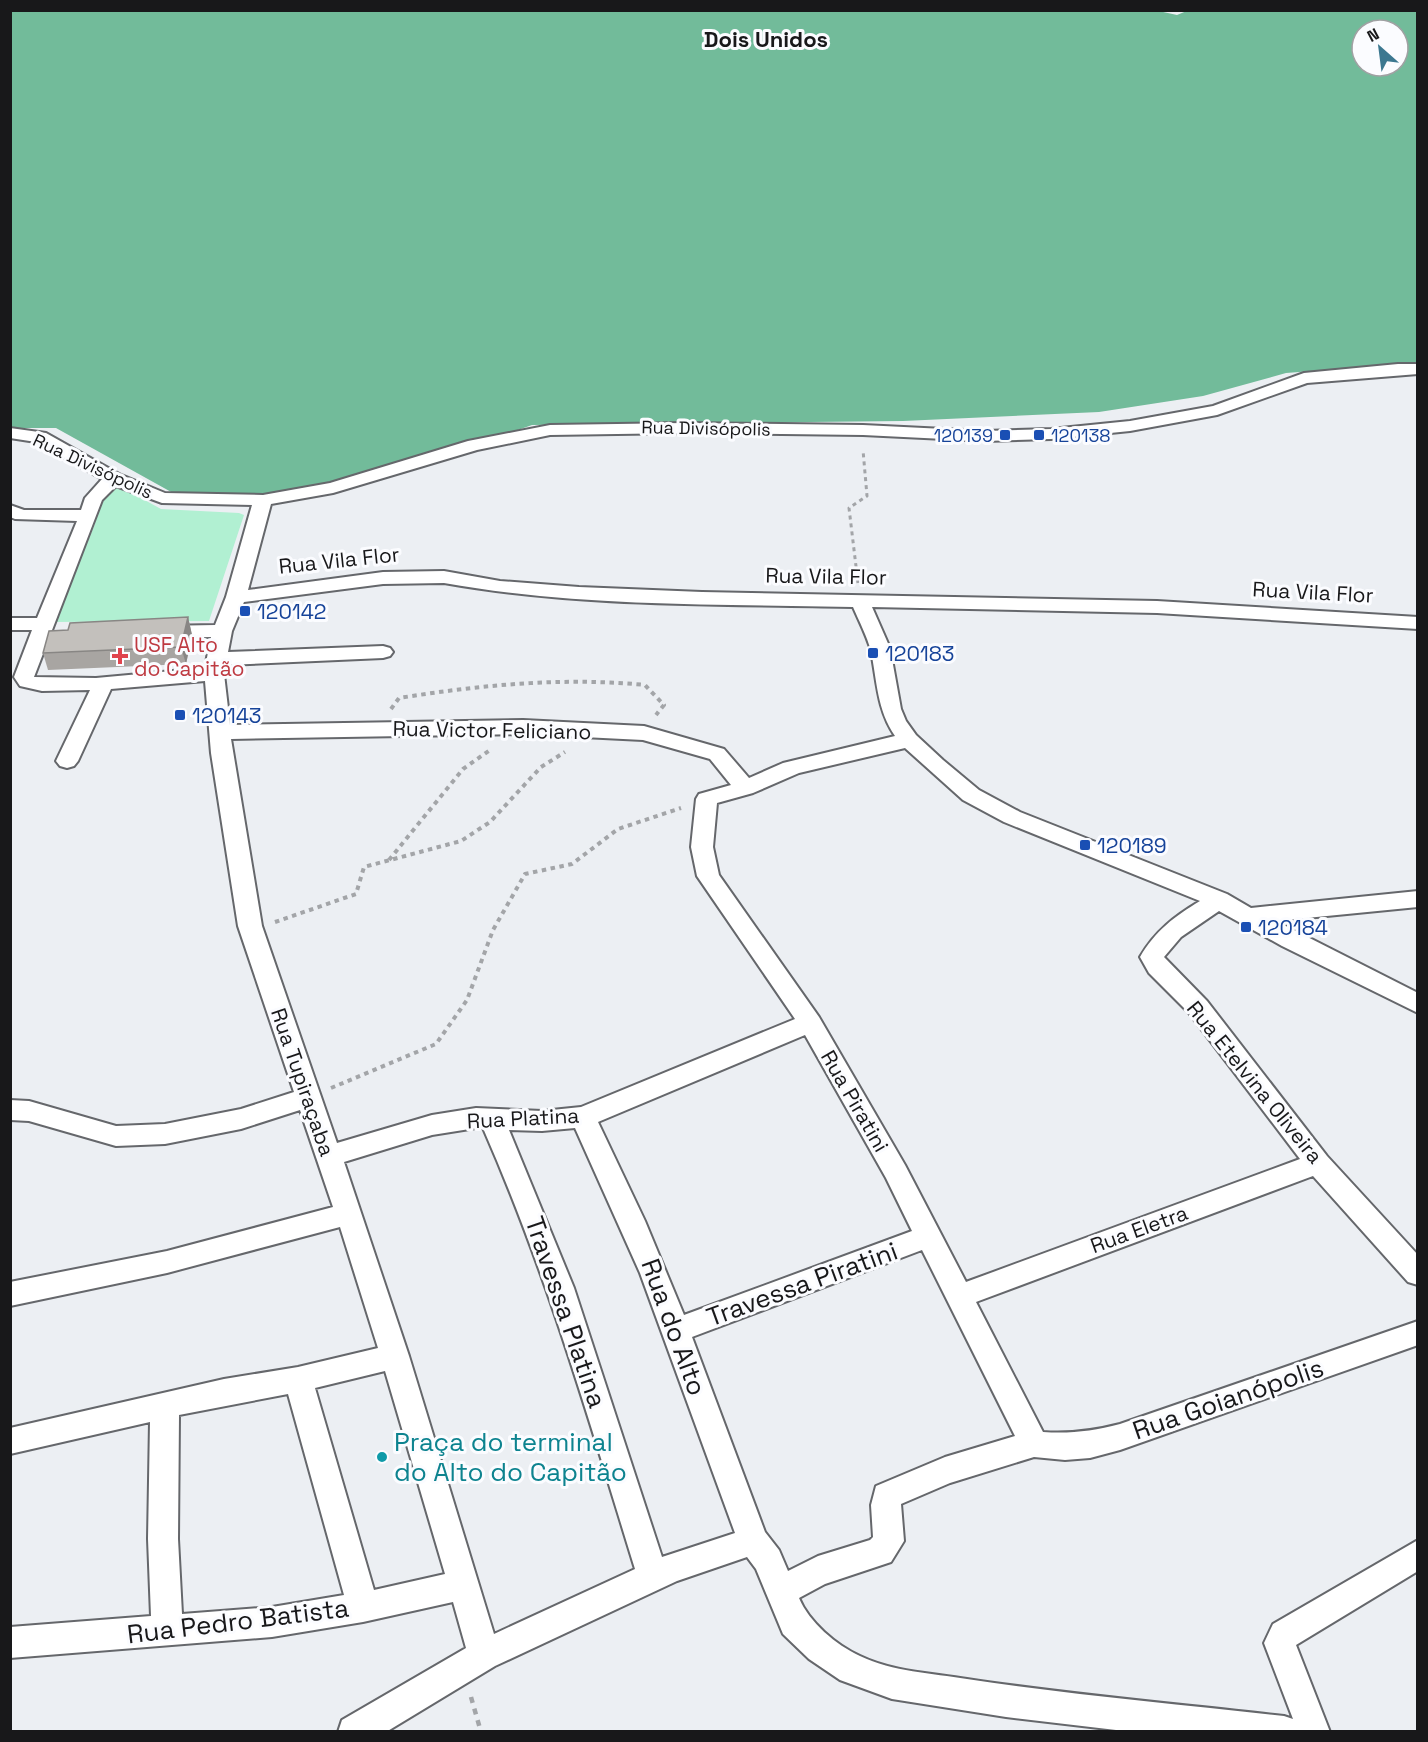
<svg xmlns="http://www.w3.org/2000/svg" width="1428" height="1742" font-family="'Space Grotesk',sans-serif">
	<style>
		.green { fill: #b1f0d2 }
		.forest { fill: #72bb9a; fill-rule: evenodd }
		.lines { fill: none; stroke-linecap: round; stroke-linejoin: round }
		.street-casing { stroke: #65676b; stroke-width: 4 }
		.path-far2 { stroke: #a3a5a8; stroke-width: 3; stroke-dasharray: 4 4; stroke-linecap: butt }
		.path-far1 { stroke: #a3a5a8; stroke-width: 4; stroke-dasharray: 4.5 4.5; stroke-linecap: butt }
		.path { stroke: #a3a5a8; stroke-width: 4.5; stroke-dasharray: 6 6; stroke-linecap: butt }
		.street { fill: #fff; fill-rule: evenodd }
		.wall { fill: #a8a5a2 }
		.shaded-wall { fill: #888684 }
		.building { fill: #c3c0bc; stroke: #888684; stroke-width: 1.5 }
		.transit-dot { fill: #1a4fb4; stroke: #fbfcff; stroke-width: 2 }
		.health-dot { fill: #e0444e; stroke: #fbfcff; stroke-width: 2 }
		.culture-dot { fill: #0f9aa8; stroke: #fbfcff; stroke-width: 2 }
		.labels { text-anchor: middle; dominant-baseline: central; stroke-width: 6; stroke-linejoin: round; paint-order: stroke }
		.far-street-label { font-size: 18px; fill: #18181a; stroke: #fbfcff }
		.far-transit-label { font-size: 18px; fill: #164399; stroke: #fbfcff; text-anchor: end }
		.street-label { font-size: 21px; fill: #18181a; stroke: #fbfcff }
		.transit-label { font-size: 21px; fill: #164399; stroke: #fbfcff; text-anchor: start }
		.health-label { font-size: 21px; fill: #be3a42; stroke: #fbfcff; text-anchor: start }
		.far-district-label { font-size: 22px; font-weight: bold; fill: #18181a; stroke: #fbfcff }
		.near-street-label { font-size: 26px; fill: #18181a; stroke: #fbfcff }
		.near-culture-label { font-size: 26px; fill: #0d838f; stroke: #fbfcff; text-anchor: start }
	</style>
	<rect width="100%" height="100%" fill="#eceff3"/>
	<polygon class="green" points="119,486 161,509 239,513 244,515 209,621 53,622 95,524 98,503 112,489"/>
	<path class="forest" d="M1154,10L1177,15L1189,10L1417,11V363L1286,373L1203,396L1099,412L903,421L532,425L394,474L297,499L182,498L56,428H11V11ZM1362,30H1398V66H1362Z"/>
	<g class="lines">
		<g class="street-casing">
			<path id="street" d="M1398,364H1418V374L1307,383L1217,415L1130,431L1051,439L985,441L863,435L684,433L550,435L477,450L333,493L271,504L248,590L383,572L444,571L500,581L579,587L702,592L1157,601L1418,617V629L1157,613L872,607L890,648L901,709L906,721L916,735L943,760L979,790L1020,812L1227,894L1251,908L1418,891V907L1276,921L1418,993V1013L1282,946L1219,911L1181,937L1164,957L1207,1001L1327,1156L1418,1255V1285L1408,1282L1313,1176L976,1302L1043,1432C1070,1434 1093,1431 1120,1424L1418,1321V1345L1120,1450L1090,1458L1065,1460L1034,1457L950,1483L901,1504L904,1541L891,1562L825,1584L799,1598C809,1622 836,1645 860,1656C893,1672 932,1673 967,1679C1072,1695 1178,1704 1284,1716L1293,1719L1264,1643L1273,1624L1418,1540V1571L1296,1645L1330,1732H1133L1006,1717L892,1699L840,1680L809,1659L783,1634L756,1569L747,1557L677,1581L495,1666L386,1732H338L342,1720L466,1648L453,1602L363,1622L272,1637L10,1658V1627L151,1616L148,1539L150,1422L10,1454V1428L224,1379L298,1367L378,1348L340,1227L167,1273L10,1306V1282L167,1251L333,1207L300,1110L241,1129L165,1144L116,1146L29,1121L10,1120V1100L29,1101L116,1126L165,1124L241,1109L294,1092L238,926L211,753L205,681L111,689L78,761L74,766L67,768L60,766L56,761L90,690L42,691L20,686L14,677L32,630H10V618H37L77,521L15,519L10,517V505L24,510H81L85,498L102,479L36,442L10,438V428L46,433L119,474L165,493L263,495L330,483L468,441L550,425L684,423L863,425L985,431L1051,429L1130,421L1213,406L1304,373ZM116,486L162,503L252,505L226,597L215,625L160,626L153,628L150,632L153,636L160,638L211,637L205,668L96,678L34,677L102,500ZM444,583C578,607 717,604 853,607C859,621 867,636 871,651C877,681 877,710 895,736L783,763L749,778L724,749L644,726L523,720L230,725L224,674L226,665L383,658L390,656L393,652L390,648L383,646L228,652L232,631L244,602L383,584ZM523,734L643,740L710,759L731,785L699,794L696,799L691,847L697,876L795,1019L581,1107L542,1111L476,1108L432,1115L337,1143L262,926L231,739ZM905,748L963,800L1004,822L1200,901C1175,916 1155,931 1140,957L1149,973L1189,1013L1300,1159L966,1282L905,1165L819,1017L719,875L713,847L717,803L753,793L799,773ZM805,1035L886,1178L912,1231L684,1315L645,1221L598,1122ZM476,1128H483C546,1271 589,1420 635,1569L494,1634L409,1356L344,1162L432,1135ZM575,1128L640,1273L735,1533L662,1557L574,1288L509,1130L542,1131ZM922,1250L1015,1436L945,1457L876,1486L871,1505L873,1537L870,1540L818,1556L788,1571L779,1550L765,1532L692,1337ZM385,1371L445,1574L374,1590L315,1388ZM288,1394L344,1595L272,1607L182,1614L178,1539L179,1415Z"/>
		</g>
		<polyline class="path-far2" points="858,583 849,508 867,496 863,450"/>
		<g class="path-far1">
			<path d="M391,709L399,698C481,685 562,677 645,685L664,705L656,715"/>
			<polyline points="389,860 463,769 490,750"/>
			<polyline points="275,922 356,894 364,867 461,841 490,822 541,767 565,752"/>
			<polyline points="331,1088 436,1044 467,1000 493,930 525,874 572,864 618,829 681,808"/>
		</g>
		<polyline class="path" points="471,1697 481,1732"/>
		<use href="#street" class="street"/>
	</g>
	<polygon class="wall" points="188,617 192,635 186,664 48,670 43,653 68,630"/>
	<polygon class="shaded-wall" points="188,617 192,635 186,664 181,647"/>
	<polygon class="building" points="188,617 181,647 43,653 49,631 68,630 70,623"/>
	<g class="transit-dot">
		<rect x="999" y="429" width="12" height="12" rx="3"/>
		<rect x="1033" y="429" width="12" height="12" rx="3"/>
		<rect x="239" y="605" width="12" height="12" rx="3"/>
		<rect x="867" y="647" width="12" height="12" rx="3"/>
		<rect x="174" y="709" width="12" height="12" rx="3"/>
		<rect x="1079" y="839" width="12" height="12" rx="3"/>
		<rect x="1240" y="921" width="12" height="12" rx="3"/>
	</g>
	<path class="health-dot" d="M117 647h6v6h6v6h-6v6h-6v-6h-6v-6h6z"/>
	<circle class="culture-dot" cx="382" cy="1457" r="6"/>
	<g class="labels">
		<g class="far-street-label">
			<text transform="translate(706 428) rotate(1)">Rua Divisópolis</text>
			<text transform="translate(93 466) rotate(25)">Rua Divisópolis</text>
		</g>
		<g class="far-transit-label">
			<text x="993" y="435">120139</text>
			<text x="1051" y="435" text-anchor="start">120138</text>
		</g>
		<g class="street-label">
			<text transform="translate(339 560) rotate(-6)">Rua Vila Flor</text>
			<text transform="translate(826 576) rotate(1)">Rua Vila Flor</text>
			<text transform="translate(1313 592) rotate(3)">Rua Vila Flor</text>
			<text transform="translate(492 730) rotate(1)">Rua Victor Feliciano</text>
			<text transform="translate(303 1082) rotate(71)">Rua Tupiraçaba</text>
			<text transform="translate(1255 1082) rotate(51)">Rua Etelvina Oliveira</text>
			<text transform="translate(855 1101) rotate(60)">Rua Piratini</text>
			<text transform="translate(523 1118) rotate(-3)">Rua Platina</text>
			<text transform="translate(1139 1229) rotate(-20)">Rua Eletra</text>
		</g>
		<g class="transit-label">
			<text x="257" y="611">120142</text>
			<text x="885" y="653">120183</text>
			<text x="192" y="715">120143</text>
			<text x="1097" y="845">120189</text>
			<text x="1258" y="927">120184</text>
		</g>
		<g class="health-label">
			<text x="134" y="644">USF Alto<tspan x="134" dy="24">do Capitão</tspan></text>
		</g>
		<g class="far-district-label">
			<text x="766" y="39">Dois Unidos</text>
		</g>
		<g class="near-street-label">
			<text transform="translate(802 1284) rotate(-20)">Travessa Piratini</text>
			<text transform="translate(566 1312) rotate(71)">Travessa Platina</text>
			<text transform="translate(674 1327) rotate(70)">Rua do Alto</text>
			<text transform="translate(1228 1399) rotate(-19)">Rua Goianópolis</text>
			<text transform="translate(238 1621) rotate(-7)">Rua Pedro Batista</text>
		</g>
		<g class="near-culture-label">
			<text x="394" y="1442">Praça do terminal<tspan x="394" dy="30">do Alto do Capitão</tspan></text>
		</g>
	</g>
	<rect width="1428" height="1742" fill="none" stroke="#18181a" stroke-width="24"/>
	<g transform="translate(1380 48) rotate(332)"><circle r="28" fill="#fbfcff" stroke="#a0a1a3" stroke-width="1.5"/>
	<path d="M0-4.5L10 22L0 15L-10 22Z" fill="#3c7890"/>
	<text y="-9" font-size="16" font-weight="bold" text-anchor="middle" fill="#18181a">N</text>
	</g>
</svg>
